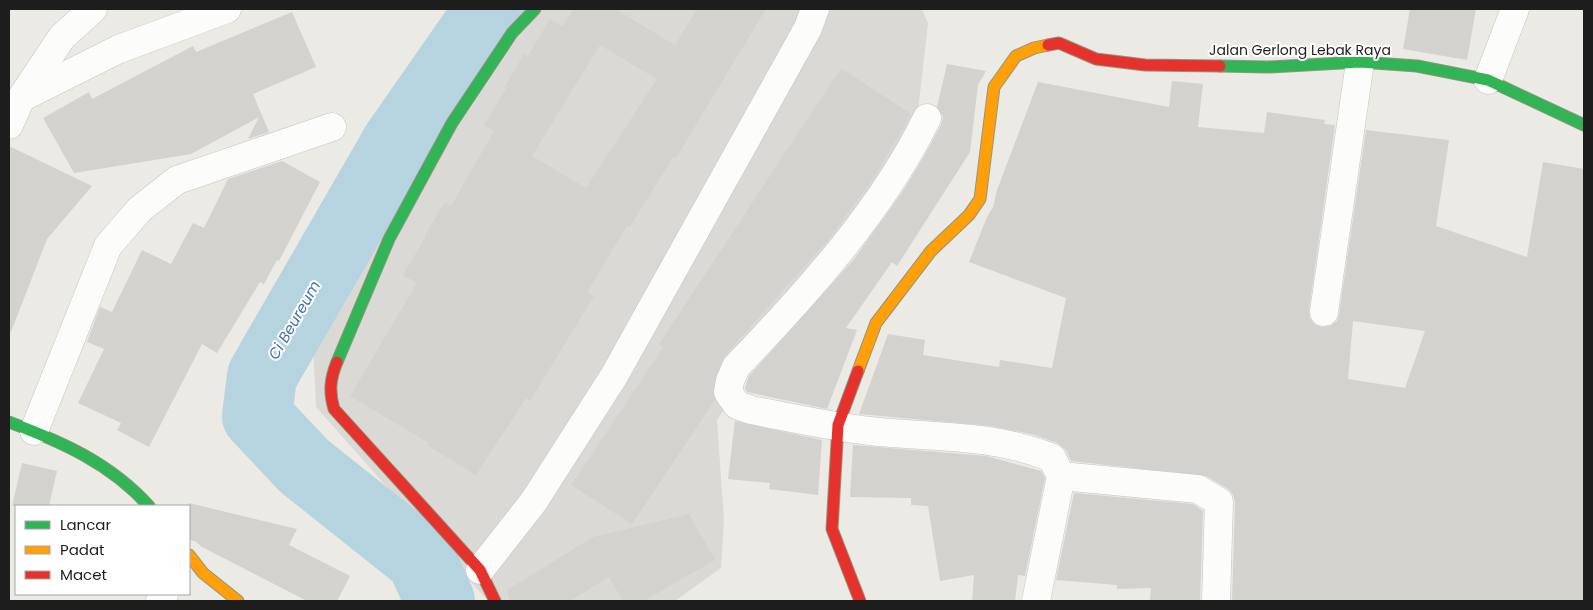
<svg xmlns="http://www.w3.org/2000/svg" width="1593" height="610" font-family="Poppins,sans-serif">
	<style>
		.residential { fill: #dad9d6 }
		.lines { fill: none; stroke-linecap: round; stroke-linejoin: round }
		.river { stroke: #b6d3e0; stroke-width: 70 }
		.building { fill: #d3d2ce; fill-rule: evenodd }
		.street-casing { stroke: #c4c4c1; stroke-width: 29 }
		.fast-casing { stroke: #91957c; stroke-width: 13 }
		.slow-casing { stroke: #91957c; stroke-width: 13 }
		.jam-casing { stroke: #91957c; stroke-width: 13 }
		.street { stroke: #fcfcfb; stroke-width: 28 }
		.fast { stroke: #30b455; stroke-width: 11 }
		.slow { stroke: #ff9f0a; stroke-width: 11 }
		.jam { stroke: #e5322d; stroke-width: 11 }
		.labels { text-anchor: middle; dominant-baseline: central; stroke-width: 4; stroke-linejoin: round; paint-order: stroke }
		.street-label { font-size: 14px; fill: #1d1d1d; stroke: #fff }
		.water-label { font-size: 15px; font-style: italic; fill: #466faf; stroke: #fff }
	</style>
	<rect width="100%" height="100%" fill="#ebeae5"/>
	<polygon class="residential" points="501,9 922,9 928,23 917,120 857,207 717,420 724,521 721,568 675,601 488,601 316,407 313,346 415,153"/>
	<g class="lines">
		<polyline class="river" points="440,601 421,559 304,466 257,416 262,376 397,142 490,9"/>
	</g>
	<g class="building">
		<path d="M573,9H615L675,45L697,9H766L676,158L673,157L630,227L627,226L587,292L594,296L530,401L526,398L476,475L428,446L429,443L350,396L417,283L403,275L426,236L425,235L445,202L451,206L494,131L484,125L506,89L504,88L524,54L528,56L550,19L563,26ZM600,45L657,79L586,188L532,156Z"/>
		<polygon points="1410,9 1476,9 1467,60 1403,49"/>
		<polygon points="292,12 316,67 253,94 269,132 248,139 259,117 191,154 74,173 43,118 89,92 92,99 193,46 196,52"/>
		<polygon points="947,64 986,71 978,85 970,152 897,266 892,262 846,328 857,330 827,409 747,392 745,388 749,376 854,259 901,194 922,160 941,125 943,117 937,107"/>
		<polygon points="841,68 911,114 875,176 829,239 724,356 715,378 713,390 715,400 632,524 571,485 663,347 659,344"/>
		<path d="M1172,81L1203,84L1198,127L1264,133L1267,112L1325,120L1324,124L1335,125L1309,310L1310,318L1314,324L1321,327L1330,326L1337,321L1339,314L1366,130L1449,140L1436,226L1527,257L1543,162L1584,169V601H1232L1235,502L1233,495L1228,489L1206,476L1071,461L1066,450L1057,443L1035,435L991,426L859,414L888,334L925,340L923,355L999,367L1000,360L1052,368L1066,298L969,262L987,217L993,207L997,190L1038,82L1169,107ZM1353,321L1425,331L1405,388L1348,379Z"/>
		<polygon points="9,146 92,186 47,239 11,332 9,331"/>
		<polygon points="282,161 320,182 279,261 277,260 264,284 260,282 217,353 202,344 149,447 117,430 121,423 78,403 104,349 87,342 100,307 112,312 142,250 171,264 193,223 204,228 228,179"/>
		<polygon points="735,421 822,440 818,495 769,489 770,483 728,479"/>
		<polygon points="853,445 986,456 1041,471 1045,478 1025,576 1018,575 1015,601 972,601 974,575 940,581 928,506 911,505 911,498 850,497"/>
		<polygon points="22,463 57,471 49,506 12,506"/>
		<polygon points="1074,493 1193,504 1203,511 1200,601 1150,601 1151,588 1117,589 1117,585 1056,580"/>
		<polygon points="189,503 297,529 289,545 350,576 337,601 307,601 202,547 195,541 189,540"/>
		<polygon points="689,514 715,560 644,601 623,601 609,577 570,601 510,601 507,590 593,537"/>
	</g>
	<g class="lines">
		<g class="street-casing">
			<g id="street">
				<polyline points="1488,80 1515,9"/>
				<polyline points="22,97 62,37 93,9"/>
				<path d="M927,118C883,209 806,294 736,367L730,381L728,392L737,405L751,410C793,418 836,428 879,432C936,437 998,435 1052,458L1061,476L1036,601"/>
				<polyline points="9,125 21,98 119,49 227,9"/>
				<polyline points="1324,312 1360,62"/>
				<polyline points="34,431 108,246 139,210 177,180 332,127"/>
				<polyline points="1061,476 1198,489 1219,502 1216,601"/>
				<polyline points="480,570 534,501 614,376 808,28 815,9"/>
				<polyline points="160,601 164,594"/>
			</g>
		</g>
		<g class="fast-casing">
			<g id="fast">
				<polyline points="1220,66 1268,67 1360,62 1417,66 1488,80 1584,125"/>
				<polyline points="337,362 389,239 452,123 512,33 535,9"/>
				<path d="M9,422C62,442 110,463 149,506"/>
			</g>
		</g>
		<g class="slow-casing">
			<g id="slow">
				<polyline points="858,371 876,323 931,251 969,215 980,199 994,87 1016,56 1034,48 1048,45"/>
				<polyline points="189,555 203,573 238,601"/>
			</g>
		</g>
		<g class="jam-casing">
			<g id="jam">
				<polyline points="1048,45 1059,43 1096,59 1145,65 1220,66"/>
				<path d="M337,362C330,379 329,392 334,409L480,570L495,601"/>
				<polyline points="858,371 838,425 832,529 860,601"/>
			</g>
		</g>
		<use href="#street" class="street"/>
		<use href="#fast" class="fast"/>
		<use href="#slow" class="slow"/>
		<use href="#jam" class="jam"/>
	</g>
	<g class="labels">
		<g class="street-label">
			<text x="1300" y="50">Jalan Gerlong Lebak Raya</text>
		</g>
		<g class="water-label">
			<text transform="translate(294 320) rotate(-60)">Ci Beureum</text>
		</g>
	</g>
	<rect width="1593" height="610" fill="none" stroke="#1d1d1d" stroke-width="20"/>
	<rect x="15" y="505" width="175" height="90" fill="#ffffff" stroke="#a5a5a5"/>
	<rect x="25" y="521" width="25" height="8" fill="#30b455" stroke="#a5a5a5"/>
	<text x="60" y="530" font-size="15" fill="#1d1d1d">Lancar</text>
	<rect x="25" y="546" width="25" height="8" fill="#ff9f0a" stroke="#a5a5a5"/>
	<text x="60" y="555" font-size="15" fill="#1d1d1d">Padat</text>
	<rect x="25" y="571" width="25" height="8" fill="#e5322d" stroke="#a5a5a5"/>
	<text x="60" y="580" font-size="15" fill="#1d1d1d">Macet</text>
</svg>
